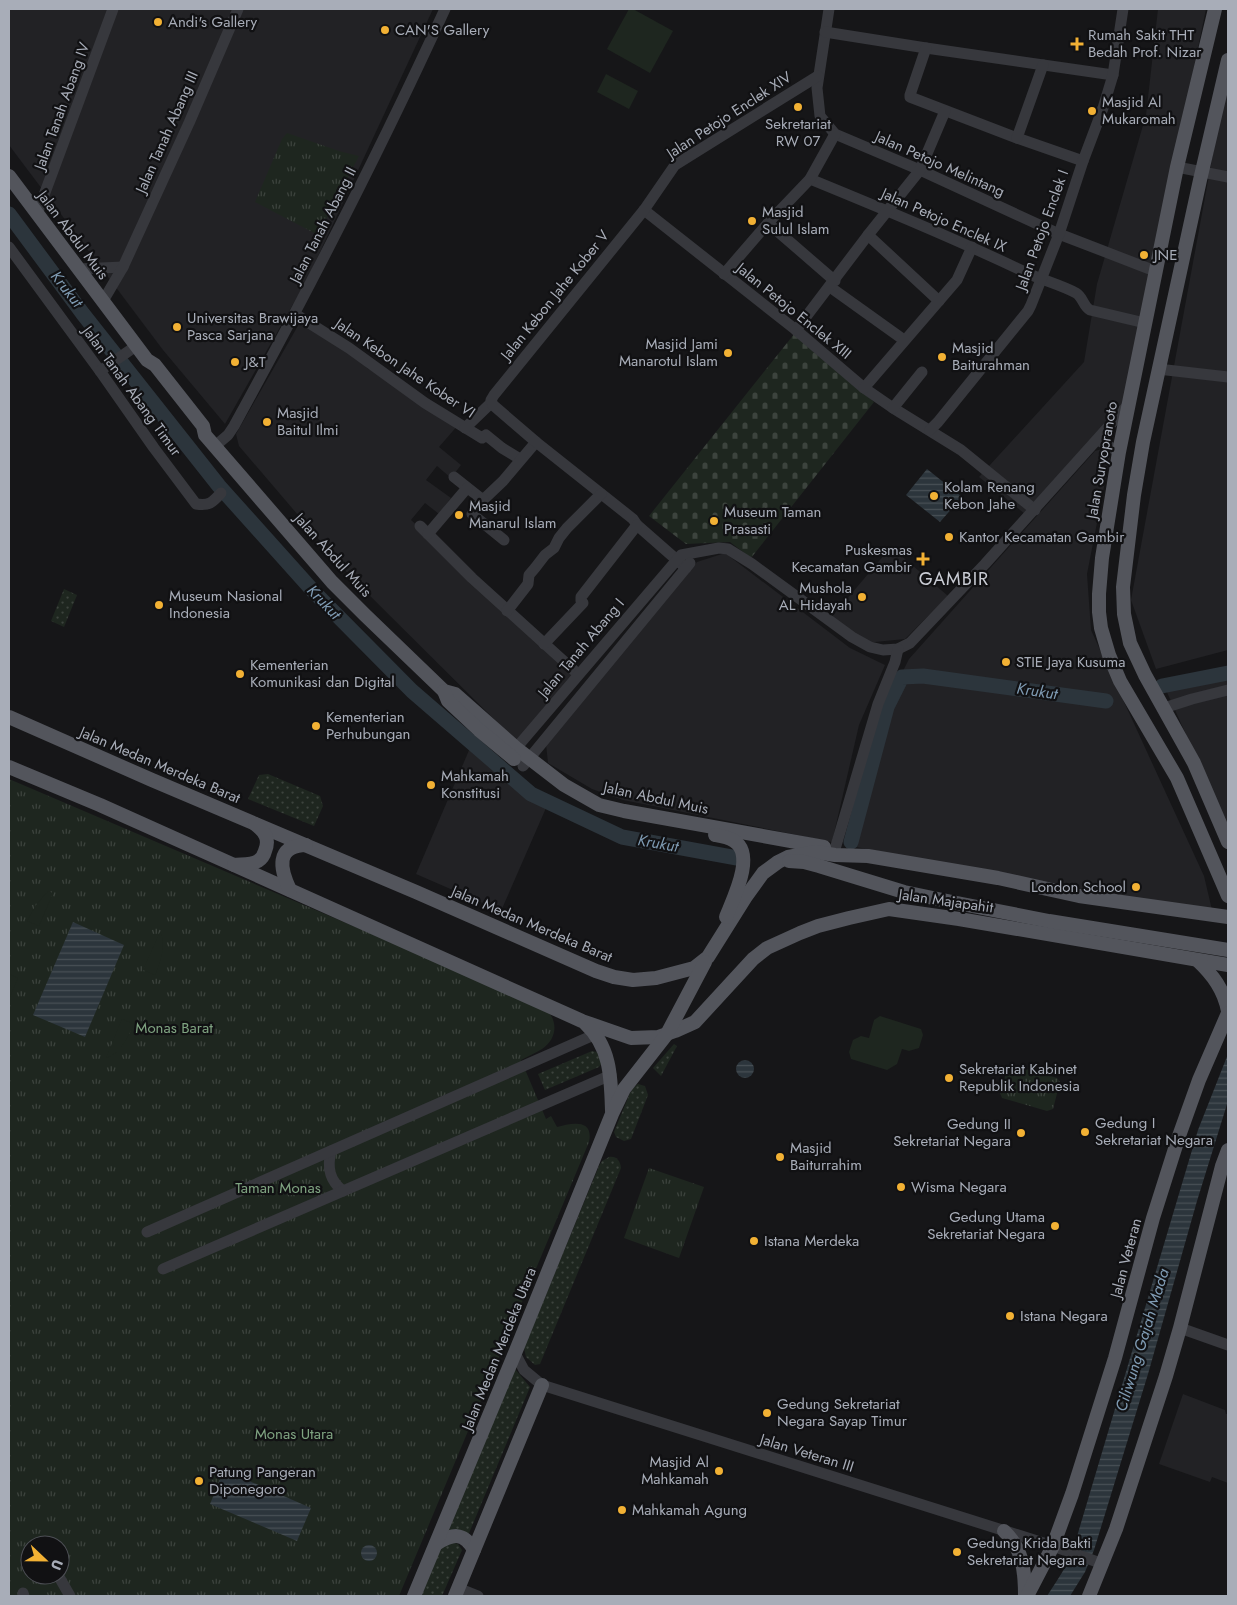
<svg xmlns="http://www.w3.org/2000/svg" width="1237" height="1605" font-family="Jost,sans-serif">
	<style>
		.built { fill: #222225 }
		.grass { fill: url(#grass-dots) }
		.cemetery { fill: url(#cemetery-stones) }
		.park { fill: url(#park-tufts); fill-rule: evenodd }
		.garden { fill: #1e261f }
		.water { fill: url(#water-rules) }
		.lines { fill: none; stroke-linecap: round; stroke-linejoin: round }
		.river { stroke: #2c353c; stroke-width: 15 }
		.minor { stroke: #37383d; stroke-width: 11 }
		.major { stroke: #53555c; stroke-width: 14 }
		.poi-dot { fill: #f2b134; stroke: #111113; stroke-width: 2 }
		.labels { text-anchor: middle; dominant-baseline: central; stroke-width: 4.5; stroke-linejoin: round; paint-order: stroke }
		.poi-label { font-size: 15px; fill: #a8adb8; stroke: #111113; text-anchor: start }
		.street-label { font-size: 15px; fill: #a8adb8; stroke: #111113 }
		.park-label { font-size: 15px; fill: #7fa381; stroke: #111113 }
		.water-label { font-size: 16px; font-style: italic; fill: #7f9bb3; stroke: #111113 }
		.quarter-label { font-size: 18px; letter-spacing: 1px; fill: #c9ccd4; stroke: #111113 }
	</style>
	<defs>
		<pattern id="grass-dots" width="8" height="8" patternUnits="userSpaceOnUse" patternTransform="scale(1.25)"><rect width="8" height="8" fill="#1e261f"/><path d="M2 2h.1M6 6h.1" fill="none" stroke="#3c433d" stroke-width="1.8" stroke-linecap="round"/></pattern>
		<pattern id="cemetery-stones" width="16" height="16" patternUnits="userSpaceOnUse" patternTransform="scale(1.25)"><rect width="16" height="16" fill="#1e261f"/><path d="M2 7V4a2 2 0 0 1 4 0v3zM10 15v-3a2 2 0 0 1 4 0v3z" fill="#3c433d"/></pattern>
		<pattern id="park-tufts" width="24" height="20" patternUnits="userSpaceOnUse" patternTransform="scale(1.25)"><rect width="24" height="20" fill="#1e261f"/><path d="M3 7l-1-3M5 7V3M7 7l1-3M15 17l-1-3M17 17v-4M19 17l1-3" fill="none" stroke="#3c433d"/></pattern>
		<pattern id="water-rules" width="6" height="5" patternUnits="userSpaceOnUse" patternTransform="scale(1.25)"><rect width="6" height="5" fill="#2c353c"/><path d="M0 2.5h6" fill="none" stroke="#485056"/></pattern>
	</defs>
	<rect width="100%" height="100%" fill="#161618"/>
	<g class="built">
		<polygon points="9,9 433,9 308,278 225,424 163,350 9,145"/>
		<polygon points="1158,9 1206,9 1123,409 1025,514 979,477 1084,362 1097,284 1146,115"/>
		<polygon points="1228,72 1228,650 1156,669 1131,600"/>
		<polygon points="303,317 354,351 367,368 459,424 439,447 461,465 451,478 437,466 426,480 451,498 439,514 425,503 411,520 579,671 517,742 351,577 239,446 236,434"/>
		<polygon points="1112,446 1087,574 1091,630 1204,876 1213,914 856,847 898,681 909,659 1095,451"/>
		<polygon points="891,547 948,596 905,639 865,643 829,620"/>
		<polygon points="725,553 850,648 885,665 859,725 832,842 623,800 592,789 548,763 546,744 697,562"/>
		<polygon points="1228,680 1228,828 1166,690"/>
		<polygon points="470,748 512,786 546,808 501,911 416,874"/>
		<polygon points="1183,1394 1225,1410 1226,1414 1228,1414 1228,1483 1212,1477 1210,1482 1159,1464"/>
	</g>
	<g class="grass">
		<polygon points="64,589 77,595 64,627 51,621"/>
		<polygon points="268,774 320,796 323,806 314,826 248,799 259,775"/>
		<polygon points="674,1044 677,1046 661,1076 653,1068"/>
		<polygon points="592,1051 597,1052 602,1063 599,1067 545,1090 538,1074"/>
		<polygon points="638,1084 645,1086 648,1095 631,1139 624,1141 616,1137 614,1132 630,1093 633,1088"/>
		<path d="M609,1157C617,1156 620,1161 621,1168L540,1364L535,1365L526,1357L524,1348L599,1166L602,1161Z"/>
		<polygon points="515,1369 530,1387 467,1538 447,1531"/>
		<polygon points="455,1543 458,1544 462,1550 442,1596 419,1596 442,1544"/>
	</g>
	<polygon class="cemetery" points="795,333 874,402 751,558 730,542 686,544 649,516"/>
	<g class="park">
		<polygon points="287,133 339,151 359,156 318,235 255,202 282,139"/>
		<path d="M9,779L545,1008C558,1020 558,1038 542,1049C536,1053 528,1056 521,1060L546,1119L551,1116L557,1127C571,1123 594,1118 589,1142L399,1596H9ZM30,1545H60V1575H30Z"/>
		<polygon points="1012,1065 1057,1078 1060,1082 1053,1109 1047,1111 1002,1098 1000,1093 1008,1067"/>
		<polygon points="649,1168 704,1187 679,1258 624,1238"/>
	</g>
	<g class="garden">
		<polygon points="629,9 633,9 673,31 650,73 607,49"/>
		<polygon points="606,74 638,91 629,109 597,92"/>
		<polygon points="48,891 53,893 39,926 27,921 36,905"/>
		<path d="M160,932C167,944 160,963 155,975L143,970Z"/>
		<polygon points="9,974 18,978 9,999"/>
		<polygon points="880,1016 921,1029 923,1035 919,1048 909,1051 902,1049 897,1064 887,1070 851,1059 849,1052 853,1040 861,1036 869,1038 874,1020"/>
		<path d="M122,1019L134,1024C128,1037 120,1054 106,1058Z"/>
	</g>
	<g class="water">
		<polygon points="927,469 962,497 940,522 906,495"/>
		<polygon points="73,922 124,945 85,1037 33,1015"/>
		<path d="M1228,1054V1101L1197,1201L1148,1374L1094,1550L1085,1572L1070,1596H1047C1060,1576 1074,1557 1078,1533L1198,1130Z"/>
		<circle cx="745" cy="1069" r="9"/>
		<polygon points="224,1470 311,1508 297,1541 210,1504"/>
		<circle cx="369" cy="1553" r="8"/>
	</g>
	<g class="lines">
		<g class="river">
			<polyline points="9,214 83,314 219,486 314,592 412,691 531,794 622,837 737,858"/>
			<polyline points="1162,686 1228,673"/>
			<polyline points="851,842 887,707 902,677 923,676 1106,701"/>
		</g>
		<g class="minor">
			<polyline points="829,9 817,88 820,116 835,134 920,170 1059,234 1155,271"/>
			<polyline points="825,32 926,48 1113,75"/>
			<polyline points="926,48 910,95 910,97 1017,138 1083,161"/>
			<polyline points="1017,138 1043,65"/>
			<polyline points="1177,167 1228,177"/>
			<path d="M810,179C883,209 956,239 1027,273C1042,280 1061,285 1076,293C1083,297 1083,306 1090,310L1145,323"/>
			<polyline points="644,210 796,330 864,388 893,408 961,450 1035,510"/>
			<polyline points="37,214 113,9"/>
			<polyline points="768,223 835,281"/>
			<polyline points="868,235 939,301"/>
			<path d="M9,247L100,371L154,448L196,504C209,506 212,503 221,493"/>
			<polyline points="79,269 123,267"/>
			<polyline points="724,274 768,223 810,179 835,134"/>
			<polyline points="830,287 904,340"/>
			<polyline points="103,301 123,267 189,123 238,9"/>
			<polyline points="295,314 349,348 425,403 482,438 486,435 502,448 520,459"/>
			<polyline points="796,330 868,235 920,170 945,111"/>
			<polyline points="1158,369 1228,377"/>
			<polyline points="100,371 136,346"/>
			<polyline points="864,388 957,280 972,247"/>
			<polyline points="893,408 922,372"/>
			<polyline points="465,428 491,403"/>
			<polyline points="930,430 938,422 1028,311 1031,305 1059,234 1083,161 1103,108 1113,75 1123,9"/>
			<polyline points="1098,440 1119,452"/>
			<path d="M215,446L228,435L234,426C309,289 380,151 445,9"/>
			<polyline points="454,477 483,500 503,481 536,442"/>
			<polyline points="483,499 472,514 504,540"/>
			<polyline points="420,526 472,578 578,674"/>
			<polyline points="428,534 467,488"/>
			<polyline points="686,568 637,525 633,519 536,442 493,405 491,400 494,395 644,210 675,165 818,76"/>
			<polyline points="507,611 528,584 529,575 535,568 545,555 554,548 559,538 567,528 601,494"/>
			<polyline points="544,644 583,603 581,601 581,597 637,525"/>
			<polyline points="1164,708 1192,699 1228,690"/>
			<polyline points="512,753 681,555 719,548 728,549 752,564 852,637 870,647 883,650 898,649 910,643 985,564 1128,405"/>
			<polyline points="523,766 690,563"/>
			<polyline points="835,849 878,704 895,662 898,649"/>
			<path d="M331,1151C327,1167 329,1180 343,1191"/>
			<polyline points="147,1232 596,1034"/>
			<polyline points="163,1269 611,1075"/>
			<polyline points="1180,1328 1228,1345"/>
			<polyline points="515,1353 524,1370 542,1385 1053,1546 1103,1564"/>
			<polyline points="58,1575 70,1596"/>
			<polyline points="458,1588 478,1596"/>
			<polyline points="23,1593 24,1596"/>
		</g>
		<g class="major">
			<polyline points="1215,9 1177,167 1119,452 1102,558 1099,594 1099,612 1101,628 1109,655 1120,681 1177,778 1228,896"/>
			<polyline points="1228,60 1200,180 1143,442 1134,495 1123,587 1124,614 1130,643 1145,675 1194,763 1228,842"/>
			<polyline points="9,176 147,360 155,365 203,426 205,435 332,582 365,615 444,691 455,694 516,748 564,785 599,805 624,811 824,847"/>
			<polyline points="444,691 448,701 479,730 514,759"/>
			<polyline points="9,717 152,780 416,892 596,971 614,977 633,980 656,978 694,968 708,957 745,898 763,873 778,862 788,857 816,852 835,855 868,856 998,878 1079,896 1228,917"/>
			<polyline points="9,767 100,805 582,1021 631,1038 658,1037 675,1031 695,1022 753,959 767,948 800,933 818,926 849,918 889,909 959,919 1228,965"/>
			<path d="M715,835C721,836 728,837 734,841C756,854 733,899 726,917"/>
			<polyline points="789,861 804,862 819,866 904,892 962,904 1049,921 1228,950"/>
			<path d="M234,865C242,864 251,865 258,861C261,859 264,855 265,851C270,839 265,832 255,824"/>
			<path d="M290,890C280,869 275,846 306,845"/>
			<path d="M1197,960C1213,975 1224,990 1228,1011"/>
			<path d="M585,1023C611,1047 611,1078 612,1111"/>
			<path d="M1004,1531C1023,1549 1025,1571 1025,1596"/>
			<path d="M436,1544C452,1534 463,1531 474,1550"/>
			<polyline points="414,1596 515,1353 612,1114 624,1089 667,1034 705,962"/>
			<polyline points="455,1596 542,1385"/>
			<polyline points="1027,1596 1053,1546 1072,1494 1115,1358 1153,1218 1179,1136 1199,1080 1228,1013"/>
			<polyline points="1089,1596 1116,1529 1166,1376 1180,1328 1222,1166 1228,1150"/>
		</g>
	</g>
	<g class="poi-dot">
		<circle cx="158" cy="22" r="5"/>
		<circle cx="385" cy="30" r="5"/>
		<path d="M1074.5 36.5h5v5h5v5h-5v5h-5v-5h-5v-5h5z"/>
		<circle cx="798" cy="107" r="5"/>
		<circle cx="1092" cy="111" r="5"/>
		<circle cx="752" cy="221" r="5"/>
		<circle cx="1144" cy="255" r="5"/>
		<circle cx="177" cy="327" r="5"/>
		<circle cx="728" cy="353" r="5"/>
		<circle cx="942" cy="357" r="5"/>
		<circle cx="235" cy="362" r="5"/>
		<circle cx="267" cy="422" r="5"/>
		<circle cx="934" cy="496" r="5"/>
		<circle cx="459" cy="515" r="5"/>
		<circle cx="714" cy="521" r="5"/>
		<circle cx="949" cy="537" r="5"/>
		<path d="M920.5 551.5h5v5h5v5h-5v5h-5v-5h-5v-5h5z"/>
		<circle cx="862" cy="597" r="5"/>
		<circle cx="159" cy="605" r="5"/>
		<circle cx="1006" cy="662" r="5"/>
		<circle cx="240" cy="674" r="5"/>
		<circle cx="316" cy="726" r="5"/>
		<circle cx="431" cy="785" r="5"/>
		<circle cx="1136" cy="887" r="5"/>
		<circle cx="949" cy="1078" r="5"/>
		<circle cx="1085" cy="1132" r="5"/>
		<circle cx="1021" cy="1133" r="5"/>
		<circle cx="780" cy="1157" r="5"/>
		<circle cx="901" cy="1187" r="5"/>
		<circle cx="1055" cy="1226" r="5"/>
		<circle cx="754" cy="1241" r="5"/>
		<circle cx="1010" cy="1316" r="5"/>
		<circle cx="767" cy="1413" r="5"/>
		<circle cx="719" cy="1471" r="5"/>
		<circle cx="199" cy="1481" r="5"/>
		<circle cx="622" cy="1510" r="5"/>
		<circle cx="957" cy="1552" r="5"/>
	</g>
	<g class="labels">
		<g class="poi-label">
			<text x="168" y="22">Andi's Gallery</text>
			<text x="395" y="30">CAN'S Gallery</text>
			<text x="1088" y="35">Rumah Sakit THT<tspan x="1088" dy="17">Bedah Prof. Nizar</tspan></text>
			<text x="1102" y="102">Masjid Al<tspan x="1102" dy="17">Mukaromah</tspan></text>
			<text x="798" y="124" text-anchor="middle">Sekretariat<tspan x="798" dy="17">RW 07</tspan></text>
			<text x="762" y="212">Masjid<tspan x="762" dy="17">Sulul Islam</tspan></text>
			<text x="1154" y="255">JNE</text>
			<text x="187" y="318">Universitas Brawijaya<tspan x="187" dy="17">Pasca Sarjana</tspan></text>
			<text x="718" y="344" text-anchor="end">Masjid Jami<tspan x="718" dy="17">Manarotul Islam</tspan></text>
			<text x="952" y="348">Masjid<tspan x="952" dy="17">Baiturahman</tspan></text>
			<text x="245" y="362">J&amp;T</text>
			<text x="277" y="413">Masjid<tspan x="277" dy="17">Baitul Ilmi</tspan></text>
			<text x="944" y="487">Kolam Renang<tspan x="944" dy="17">Kebon Jahe</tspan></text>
			<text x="469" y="506">Masjid<tspan x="469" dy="17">Manarul Islam</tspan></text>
			<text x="724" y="512">Museum Taman<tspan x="724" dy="17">Prasasti</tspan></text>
			<text x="959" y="537">Kantor Kecamatan Gambir</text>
			<text x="912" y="550" text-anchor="end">Puskesmas<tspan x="912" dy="17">Kecamatan Gambir</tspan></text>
			<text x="852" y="588" text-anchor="end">Mushola<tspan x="852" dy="17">AL Hidayah</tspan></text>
			<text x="169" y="596">Museum Nasional<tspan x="169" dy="17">Indonesia</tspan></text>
			<text x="1016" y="662">STIE Jaya Kusuma</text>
			<text x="250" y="665">Kementerian<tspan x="250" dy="17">Komunikasi dan Digital</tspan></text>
			<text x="326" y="717">Kementerian<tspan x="326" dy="17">Perhubungan</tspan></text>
			<text x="441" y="776">Mahkamah<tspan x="441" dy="17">Konstitusi</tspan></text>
			<text x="1126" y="887" text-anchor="end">London School</text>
			<text x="959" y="1069">Sekretariat Kabinet<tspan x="959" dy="17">Republik Indonesia</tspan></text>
			<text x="1095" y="1123">Gedung I<tspan x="1095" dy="17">Sekretariat Negara</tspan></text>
			<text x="1011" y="1124" text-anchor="end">Gedung II<tspan x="1011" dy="17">Sekretariat Negara</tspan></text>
			<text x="790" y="1148">Masjid<tspan x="790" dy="17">Baiturrahim</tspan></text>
			<text x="911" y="1187">Wisma Negara</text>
			<text x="1045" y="1217" text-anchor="end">Gedung Utama<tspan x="1045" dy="17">Sekretariat Negara</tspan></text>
			<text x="764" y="1241">Istana Merdeka</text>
			<text x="1020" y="1316">Istana Negara</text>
			<text x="777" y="1404">Gedung Sekretariat<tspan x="777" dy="17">Negara Sayap Timur</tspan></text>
			<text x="709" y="1462" text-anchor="end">Masjid Al<tspan x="709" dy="17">Mahkamah</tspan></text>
			<text x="209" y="1472">Patung Pangeran<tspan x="209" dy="17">Diponegoro</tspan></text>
			<text x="632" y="1510">Mahkamah Agung</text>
			<text x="967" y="1543">Gedung Krida Bakti<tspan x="967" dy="17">Sekretariat Negara</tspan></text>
		</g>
		<g class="street-label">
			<text transform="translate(62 106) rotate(-70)">Jalan Tanah Abang IV</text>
			<text transform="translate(729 115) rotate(-33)">Jalan Petojo Enclek XIV</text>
			<text transform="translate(167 132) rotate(-66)">Jalan Tanah Abang III</text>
			<text transform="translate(940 164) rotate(24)">Jalan Petojo Melintang</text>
			<text transform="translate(944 220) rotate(24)">Jalan Petojo Enclek IX</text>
			<text transform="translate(323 225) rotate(-63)">Jalan Tanah Abang II</text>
			<text transform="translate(1042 230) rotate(-70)">Jalan Petojo Enclek I</text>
			<text transform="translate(73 235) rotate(53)">Jalan Abdul Muis</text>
			<text transform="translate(555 295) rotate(-51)">Jalan Kebon Jahe Kober V</text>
			<text transform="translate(794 311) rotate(39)">Jalan Petojo Enclek XIII</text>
			<text transform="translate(405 368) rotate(34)">Jalan Kebon Jahe Kober VI</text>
			<text transform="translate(132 391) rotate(54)">Jalan Tanah Abang Timur</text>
			<text transform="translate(1102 460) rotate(-80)">Jalan Suryopranoto</text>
			<text transform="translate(333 555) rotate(48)">Jalan Abdul Muis</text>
			<text transform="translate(581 648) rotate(-50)">Jalan Tanah Abang I</text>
			<text transform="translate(160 765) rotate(23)">Jalan Medan Merdeka Barat</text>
			<text transform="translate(656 798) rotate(12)">Jalan Abdul Muis</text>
			<text transform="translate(946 901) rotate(8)">Jalan Majapahit</text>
			<text transform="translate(532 924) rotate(23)">Jalan Medan Merdeka Barat</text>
			<text transform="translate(1126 1258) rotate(-75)">Jalan Veteran</text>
			<text transform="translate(499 1349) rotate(-68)">Jalan Medan Merdeka Utara</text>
			<text transform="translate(807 1453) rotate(17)">Jalan Veteran III</text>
		</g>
		<g class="park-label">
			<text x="174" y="1028">Monas Barat</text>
			<text x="278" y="1188">Taman Monas</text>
			<text x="294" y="1434">Monas Utara</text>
		</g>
		<g class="water-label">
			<text transform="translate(67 289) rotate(52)">Krukut</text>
			<text transform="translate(324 602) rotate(46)">Krukut</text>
			<text transform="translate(1037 691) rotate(8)">Krukut</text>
			<text transform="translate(658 843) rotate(10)">Krukut</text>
			<text transform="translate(1142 1340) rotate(-73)">Ciliwung Gajah Mada</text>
		</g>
		<g class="quarter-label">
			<text x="954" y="579">GAMBIR</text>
		</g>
	</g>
	<rect width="1237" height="1605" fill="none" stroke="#a8adb8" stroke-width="20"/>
	<g transform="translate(45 1560) rotate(112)"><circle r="24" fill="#111113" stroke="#4d4f55"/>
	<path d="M0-4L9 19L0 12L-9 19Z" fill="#f2b134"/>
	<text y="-8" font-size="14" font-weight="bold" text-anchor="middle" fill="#a8adb8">U</text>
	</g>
</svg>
